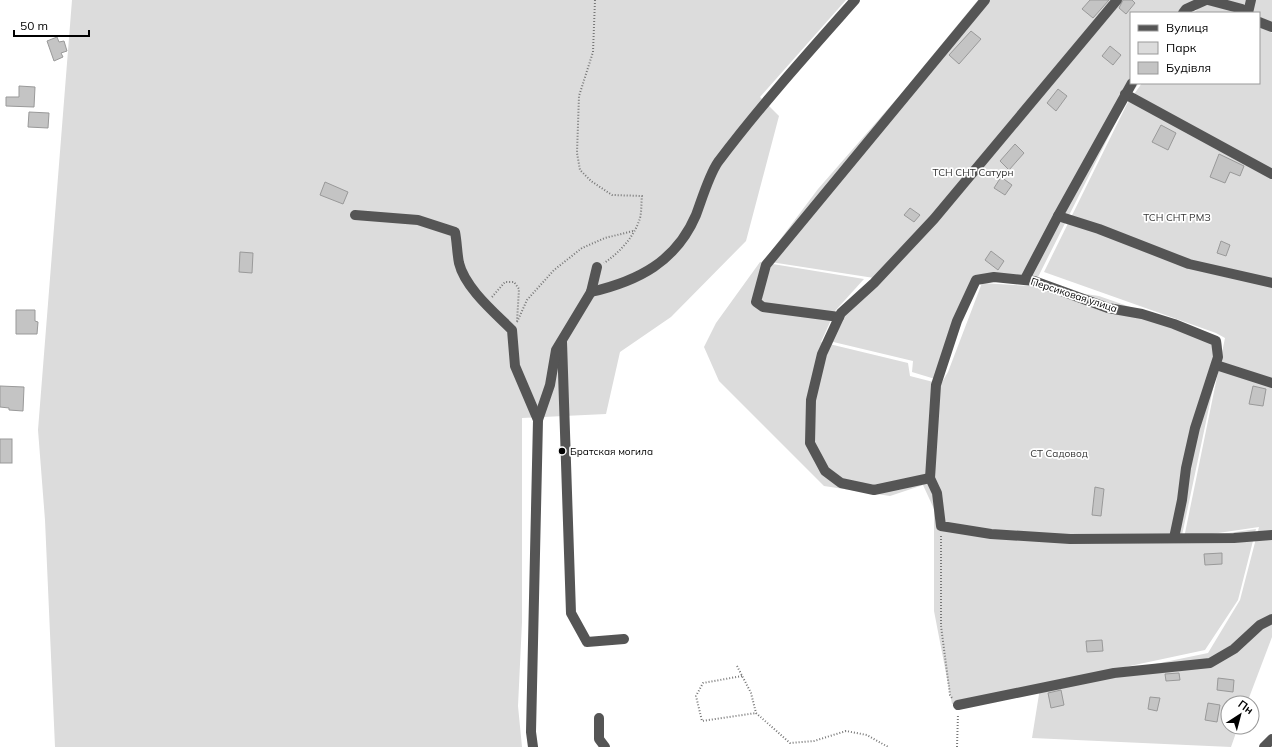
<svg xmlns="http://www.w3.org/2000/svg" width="1272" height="747" font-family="Mulish,sans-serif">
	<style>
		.green { fill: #dcdcdc }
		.building { fill: #c4c4c4; stroke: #999 }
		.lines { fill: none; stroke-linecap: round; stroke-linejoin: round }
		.path { stroke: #777; stroke-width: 2; stroke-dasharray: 1 2; stroke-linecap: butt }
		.minor { stroke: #555; stroke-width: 10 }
		.poi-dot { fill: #000; stroke: #fff; stroke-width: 1.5 }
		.labels { text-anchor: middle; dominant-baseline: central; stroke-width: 3.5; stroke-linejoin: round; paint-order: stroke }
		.park-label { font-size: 10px; fill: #333; stroke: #fff }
		.street-label { font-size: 10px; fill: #000; stroke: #fff }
		.poi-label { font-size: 10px; fill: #000; stroke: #fff; text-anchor: start }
	</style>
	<rect width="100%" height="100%" fill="#fff"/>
	<g class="green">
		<polygon points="72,0 846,0 760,97 779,116 746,241 671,317 620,352 606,414 522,418 522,622 518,706 522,747 55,747 45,520 38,430"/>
		<polygon points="978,0 1203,0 1190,13 1131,13 1131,83 1139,83 1127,100 1037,279 976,278 935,379 912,372 913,361 825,340 874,278 764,261 818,189 900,95"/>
		<polygon points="1206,0 1238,13 1194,13"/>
		<polygon points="1217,0 1272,0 1272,23 1259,17 1259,13 1248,13"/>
		<polygon points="1259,24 1272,33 1272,637 1247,703 1228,703 1228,727 1238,727 1231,747 1032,738 1040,688 1208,653 1240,600 1259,527 1184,538 1225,338 1216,333 1044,272 1127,104 1142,83 1259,83"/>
		<polygon points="760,262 864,279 835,311 821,342 908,363 910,376 941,384 948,372 982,283 1030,286 1099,296 1221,339 1222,346 1181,540 1256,529 1238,600 1205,650 952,704 934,611 934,509 923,485 890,496 824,486 719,381 704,347 716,323"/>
	</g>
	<g class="building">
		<polygon points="1090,0 1109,0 1093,18 1082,9"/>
		<polygon points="1123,0 1132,0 1135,3 1126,14 1119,8"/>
		<polygon points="971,31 981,39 959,64 949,55"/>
		<polygon points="57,37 59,42 64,41 67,51 61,53 63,57 54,61 47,41"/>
		<polygon points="1110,46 1121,55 1113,65 1102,56"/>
		<polygon points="19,86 35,87 34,107 6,106 6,97 19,97"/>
		<polygon points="1058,89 1067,96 1056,111 1047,103"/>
		<polygon points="29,112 49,113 48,128 28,127"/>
		<polygon points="1161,125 1176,133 1168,150 1152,142"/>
		<polygon points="1015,144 1024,153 1009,170 1000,161"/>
		<polygon points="1219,154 1244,166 1240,176 1230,172 1225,183 1210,177"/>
		<polygon points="1001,177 1012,185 1005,195 994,188"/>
		<polygon points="325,182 348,192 343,204 320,195"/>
		<polygon points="910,208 920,215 914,222 904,215"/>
		<polygon points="1221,241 1230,245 1226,256 1217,253"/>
		<polygon points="991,251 1004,261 998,270 985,260"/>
		<polygon points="240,252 253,253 252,273 239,272"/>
		<polygon points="16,310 35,310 35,321 38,322 37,334 16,334"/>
		<polygon points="0,386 24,387 23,411 9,410 9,408 0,407"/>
		<polygon points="1253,386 1266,389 1263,406 1249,404"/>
		<rect x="0" y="439" width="12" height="24"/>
		<polygon points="1095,487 1104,489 1101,516 1092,515"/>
		<polygon points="1222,553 1222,564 1205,565 1204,554"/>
		<polygon points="1102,640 1103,651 1087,652 1086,641"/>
		<polygon points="1179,673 1180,680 1166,681 1165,674"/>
		<polygon points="1218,678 1234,680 1233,692 1217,690"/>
		<polygon points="1061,690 1064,705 1051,708 1048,693"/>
		<polygon points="1150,697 1160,698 1157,711 1148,709"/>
		<polygon points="1208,703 1220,705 1217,722 1205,720"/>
	</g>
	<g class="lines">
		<g class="path">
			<path d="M595,0L593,52L579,96L577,153L580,170L591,181L612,195L642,196C641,203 642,214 639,221C633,238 619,253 604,263"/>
			<polyline points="492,297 505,282 514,282 519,289 517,321"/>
			<polyline points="517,322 527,300 554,270 582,248 605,238 633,231"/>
			<polyline points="941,536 941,626 950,695 952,698"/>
			<polyline points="737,666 751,693 756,713 790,743 814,741 846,731 867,735 888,747"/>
			<polyline points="742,676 703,683 696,696 702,721 756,713"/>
			<polyline points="957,747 958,714"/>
		</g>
		<g class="minor">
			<polyline points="1208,0 1242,9 1245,13"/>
			<polyline points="1183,13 1186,9 1206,0"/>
			<polyline points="1248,13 1251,0"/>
			<polyline points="1259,22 1272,27"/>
			<polyline points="1125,94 1272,174"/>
			<path d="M355,215L418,220L455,232C457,242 457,253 459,263C465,288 495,313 512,330L515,366L538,420"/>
			<polyline points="1058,216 1099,229 1189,264 1272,283"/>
			<polyline points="1025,279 1058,216 1132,83"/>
			<path d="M591,292C638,281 676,262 696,215C702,199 709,175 718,162C761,105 808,53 855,0"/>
			<polyline points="839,317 763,307 756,302 766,265 985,0"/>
			<polyline points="562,342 571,613 587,642 624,639"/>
			<polyline points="1216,365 1272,383"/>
			<polyline points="930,478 874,490 841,483 825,471 810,443 811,400 822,354 841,313 874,283 934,219 1117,0"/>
			<polyline points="1174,538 1182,500 1186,468 1195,428 1218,357 1216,341 1174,324 1142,314 1108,308 1034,281 994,277 976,280 957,321 936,385 930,478 937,493 941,526 991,534 1070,539 1234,538 1272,535"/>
			<polyline points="958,705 1114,673 1210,663 1234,649 1260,625 1272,619"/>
			<polyline points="599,718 599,739 605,747"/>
			<polyline points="533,747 531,732 538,420 550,385 556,350 591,292 597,267"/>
			<polyline points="1264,747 1272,739"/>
		</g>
	</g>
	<circle class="poi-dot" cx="562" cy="451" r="4"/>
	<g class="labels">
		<g class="park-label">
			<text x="973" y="172">ТСН СНТ Сатурн</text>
			<text x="1177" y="217">ТСН СНТ РМЗ</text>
			<text x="1059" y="453">СТ Садовод</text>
		</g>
		<g class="street-label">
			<text transform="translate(1074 295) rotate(18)">Персиковая улица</text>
		</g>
		<g class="poi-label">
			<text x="570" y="451">Братская могила</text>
		</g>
	</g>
	<rect x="1130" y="12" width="130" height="72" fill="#ffffff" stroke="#999999"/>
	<rect x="1138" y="25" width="20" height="6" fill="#555555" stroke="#999999"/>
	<text x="1166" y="32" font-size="12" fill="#000000">Вулиця</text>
	<rect x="1138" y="42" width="20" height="12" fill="#dcdcdc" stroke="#999999"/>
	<text x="1166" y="52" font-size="12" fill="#000000">Парк</text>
	<rect x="1138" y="62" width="20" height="12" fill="#c4c4c4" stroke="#999999"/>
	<text x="1166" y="72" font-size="12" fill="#000000">Будівля</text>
	<g transform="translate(1240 715) rotate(36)"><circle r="19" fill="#ffffff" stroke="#999999"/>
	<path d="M0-3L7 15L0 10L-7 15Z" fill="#000000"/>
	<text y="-6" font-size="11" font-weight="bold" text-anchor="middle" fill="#000000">Пн</text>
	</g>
	<path d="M14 30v6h75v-6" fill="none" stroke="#000000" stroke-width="2"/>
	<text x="20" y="30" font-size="12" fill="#000000" stroke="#ffffff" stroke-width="3" paint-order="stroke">50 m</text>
</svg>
